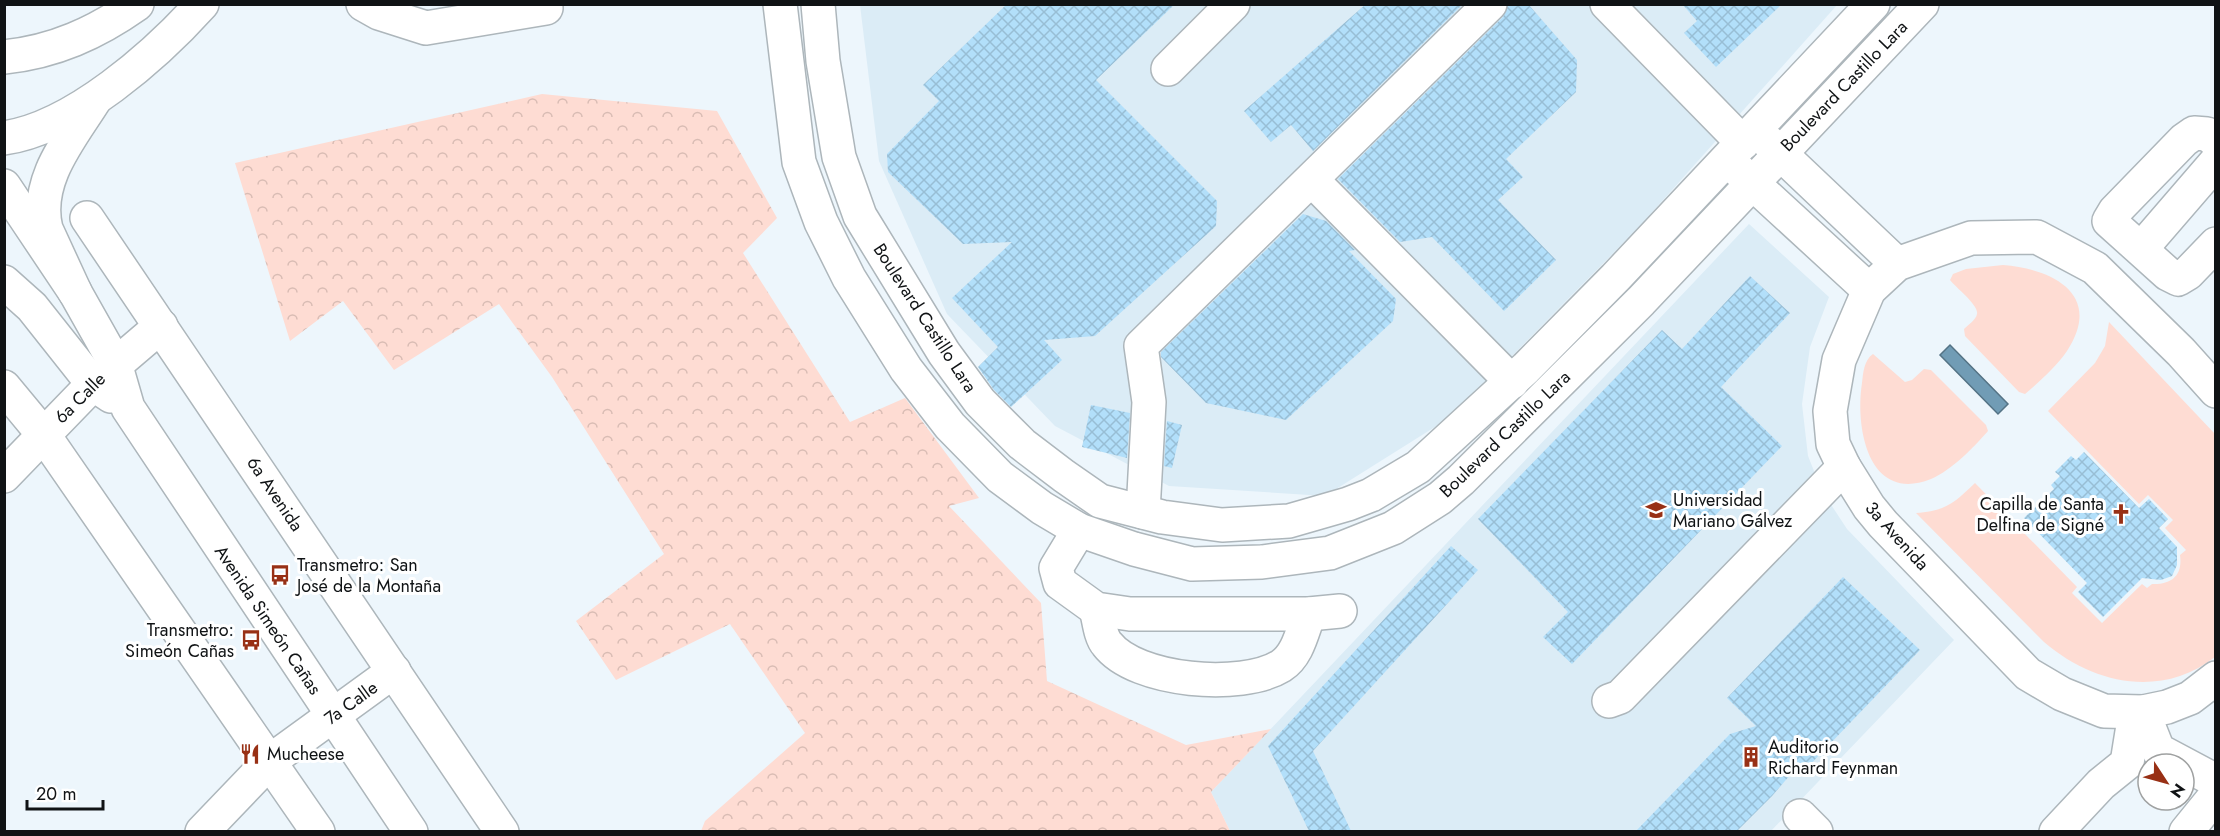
<svg xmlns="http://www.w3.org/2000/svg" width="2220" height="836" font-family="Jost,sans-serif">
	<style>
		.built { fill: #dbecf6 }
		.green { fill: #fedcd3 }
		.forest { fill: url(#forest-crowns) }
		.water { fill: #719cb5; stroke: #547385; stroke-width: 1.5 }
		.building { fill: url(#building-cross-hatch) }
		.lines { fill: none; stroke-linecap: round; stroke-linejoin: round }
		.minor-casing { stroke: #adb6bb; stroke-width: 36 }
		.highway-casing { stroke: #adb6bb; stroke-width: 36 }
		.minor { stroke: #fff; stroke-width: 33 }
		.highway { stroke: #fff; stroke-width: 33 }
		.labels { text-anchor: middle; dominant-baseline: central; stroke-width: 6; stroke-linejoin: round; paint-order: stroke }
		.street-label { font-size: 18px; fill: #101315; stroke: #fff }
		.poi-label { font-size: 18px; fill: #101315; stroke: #fff; text-anchor: start }
	</style>
	<defs>
		<pattern id="forest-crowns" width="20" height="18" patternUnits="userSpaceOnUse" patternTransform="scale(1.5)"><rect width="20" height="18" fill="#fedcd3"/><path d="M2 6a3 3 0 1 1 6 0M12 15a3 3 0 1 1 6 0" fill="none" stroke="#d9bcb4"/></pattern>
		<pattern id="building-cross-hatch" width="8" height="8" patternUnits="userSpaceOnUse" patternTransform="scale(1.5)"><rect width="8" height="8" fill="#b2dffa"/><path d="M0 0l8 8M0 8l8-8" fill="none" stroke="#98bed5"/></pattern>
	</defs>
	<rect width="100%" height="100%" fill="#edf6fc"/>
	<g class="built">
		<polygon points="860,5 1837,5 1639,227 1454,415 1325,496 1169,486 1055,426 947,314 879,161"/>
		<polygon points="1749,224 1829,297 1810,347 1802,404 1808,456 1822,491 1847,529 1954,640 1771,831 1230,831 1211,792"/>
	</g>
	<g class="green">
		<path d="M2003,265C2052,269 2104,294 2067,351C2057,366 2039,382 2025,394L2019,392L1965,336L1964,329C1968,325 1976,320 1977,314C1979,305 1956,288 1950,280L1953,274L1966,269Z"/>
		<path d="M2109,322L2215,434V657C2161,699 2093,684 2044,642L1916,513C1946,511 1954,503 1975,483L2077,587L2072,593L2102,623L2142,584L2147,588L2152,584C2171,585 2183,576 2180,555L2186,550L2165,528L2173,520L2148,495L2139,504L2048,411L2095,363L2105,346Z"/>
		<path d="M1873,354L1905,382L1912,380L1924,369L1931,370L1986,425L1988,431C1973,448 1952,470 1931,479C1868,504 1855,427 1862,383C1863,373 1864,360 1873,354Z"/>
	</g>
	<polygon class="forest" points="542,94 717,111 777,218 743,253 850,422 905,398 979,498 949,506 1041,603 1047,681 1186,745 1271,729 1211,792 1230,831 701,831 705,821 805,733 730,624 616,680 576,621 664,554 552,377 499,304 394,370 343,301 290,341 235,163"/>
	<polygon class="water" points="1950,345 2008,404 1998,414 1940,355"/>
	<g class="building">
		<polygon points="1007,4 1175,4 1096,80 1217,201 1216,226 1095,336 1044,340 1062,360 1011,407 994,390 978,367 998,347 952,298 1012,242 963,244 888,172 887,154 939,101 923,85"/>
		<polygon points="1366,4 1463,4 1313,151 1291,125 1271,142 1244,111"/>
		<polygon points="1508,4 1528,4 1577,60 1576,92 1506,159 1523,177 1498,200 1556,260 1504,311 1432,237 1400,242 1338,179 1503,17"/>
		<polygon points="1682,4 1782,4 1716,67 1684,33 1697,21"/>
		<polygon points="1303,214 1326,221 1355,250 1349,251 1396,299 1393,321 1286,420 1206,403 1161,357 1161,352"/>
		<polygon points="1750,276 1790,313 1721,387 1782,446 1572,664 1543,637 1568,612 1478,519 1662,330 1682,349"/>
		<polygon points="1091,405 1130,413 1127,458 1082,447"/>
		<polygon points="1167,421 1182,425 1172,468 1164,466"/>
		<polygon points="2084,452 2139,508 2149,499 2168,519 2159,528 2177,547 2177,565 2172,576 2161,580 2142,578 2103,617 2078,592 2087,583 2024,518 2054,489 2051,485 2060,476 2055,472 2071,456 2076,460"/>
		<polygon points="1451,546 1478,570 1313,751 1351,831 1309,831 1268,746"/>
		<polygon points="1843,577 1920,650 1804,771 1798,766 1772,796 1737,831 1636,831 1730,734 1756,726 1727,698"/>
	</g>
	<g class="lines">
		<g class="minor-casing">
			<g id="minor">
				<polyline points="363,4 379,13 426,28 546,8"/>
				<polyline points="780,4 799,162 821,222 849,278 906,369 950,426 1000,477 1042,508 1079,530 1134,549 1192,564 1262,562 1330,553 1393,528 1440,498 1461,480 1641,301 1922,4"/>
				<polyline points="818,4 823,61 839,157 860,216 944,353 980,402 1022,444 1064,476 1100,501 1162,517 1222,525 1289,521 1348,504 1371,495 1418,467 1526,368 1615,278 1873,4"/>
				<polyline points="1607,4 1743,143"/>
				<polyline points="1168,69 1233,4"/>
				<polyline points="1763,137 1897,264"/>
				<polyline points="2216,141 2207,134 2194,133 2184,140 2115,211 2109,221 2168,274 2178,279 2188,273 2216,244"/>
				<polyline points="1735,167 1869,290"/>
				<polyline points="1312,180 1512,382"/>
				<polyline points="4,186 75,292 115,363 128,408 411,832"/>
				<polyline points="87,218 502,832"/>
				<polyline points="2141,249 2216,162"/>
				<polyline points="4,282 32,307 93,384 111,396"/>
				<polyline points="4,387 43,434 318,832"/>
				<polyline points="2216,391 2181,352 2095,268 2037,237 1971,238 1897,264 1869,290 1839,360 1830,411 1833,444 1844,467 1869,507 1883,524 2028,674 2062,694 2104,711 2143,712 2167,707 2190,698 2216,678"/>
				<polyline points="4,476 93,384 161,326"/>
				<polyline points="1143,512 1149,402 1141,346 1490,4"/>
				<polyline points="1079,530 1056,568 1060,583 1096,609 1130,614 1309,614 1340,611"/>
				<path d="M1096,609C1099,619 1100,636 1107,644C1136,682 1242,690 1281,666C1298,655 1302,632 1309,614"/>
				<polyline points="1609,701 1620,697 1844,467"/>
				<polyline points="2143,712 2158,750 2216,781"/>
				<polyline points="1800,816 1816,832"/>
				<polyline points="202,832 270,761 394,671"/>
				<polyline points="2056,832 2101,784 2127,763 2135,713"/>
				<polyline points="2186,832 2216,795"/>
			</g>
		</g>
		<g class="highway-casing">
			<g id="highway">
				<path d="M4,57C54,52 96,33 137,4"/>
				<path d="M4,138C74,128 156,55 202,4"/>
				<path d="M75,292L46,229C34,181 70,139 94,101"/>
			</g>
		</g>
		<use href="#minor" class="minor"/>
		<use href="#highway" class="highway"/>
	</g>
	<defs>
		<g id="university-bare" transform="scale(1.62)"><path d="M0-5L7-2L0 1L-7-2ZM-4 1L0 2.5L4 1V4Q0 6-4 4Z" fill="#983015" stroke="#fff" stroke-width="2.5" paint-order="stroke"/></g>
		<g id="church-bare" transform="scale(1.62)"><path d="M-1.2-6h2.4v3.5h3.3v2.4h-3.3V6h-2.4V-.1h-3.3v-2.4h3.3Z" fill="#983015" stroke="#fff" stroke-width="2.5" paint-order="stroke"/></g>
		<g id="bus-bare" transform="scale(1.62)"><path d="M-5-6H5V4H4V6H2V4H-2V6H-4V4H-5ZM-3.5-4V0h7V-4ZM-3.5 1.2v1.5H-2V1.2ZM2 1.2v1.5H3.5V1.2Z" fill="#983015" stroke="#fff" stroke-width="2.5" paint-order="stroke"/></g>
		<g id="restaurant-bare" transform="scale(1.62)"><path d="M-5-6h1v4h1v-4h1v4h1v-4h1v5L-1.5 .5V6h-2V.5L-5-1ZM5-6V6H3V1.5H1.5Q1.5-4 5-6Z" fill="#983015" stroke="#fff" stroke-width="2.5" paint-order="stroke"/></g>
		<g id="building-bare" transform="scale(1.62)"><path d="M-4-6H4V6H1V3H-1V6H-4ZM-2.5-4.3h1.7v1.8h-1.7ZM.8-4.3h1.7v1.8H.8ZM-2.5-1h1.7V.8h-1.7ZM.8-1h1.7V.8H.8Z" fill="#983015" stroke="#fff" stroke-width="2.5" paint-order="stroke"/></g>
	</defs>
	<g fill-rule="evenodd">
		<use href="#university-bare" x="1656" y="510"/>
		<use href="#church-bare" x="2121" y="514"/>
		<use href="#bus-bare" x="280" y="575"/>
		<use href="#bus-bare" x="251" y="640"/>
		<use href="#restaurant-bare" x="250" y="754"/>
		<use href="#building-bare" x="1751" y="757"/>
	</g>
	<g class="labels">
		<g class="street-label">
			<text transform="translate(1844 86) rotate(-46)">Boulevard Castillo Lara</text>
			<text transform="translate(925 318) rotate(57)">Boulevard Castillo Lara</text>
			<text transform="translate(80 398) rotate(-45)">6a Calle</text>
			<text transform="translate(1505 434) rotate(-44)">Boulevard Castillo Lara</text>
			<text transform="translate(275 494) rotate(56)">6a Avenida</text>
			<text transform="translate(1897 536) rotate(48)">3a Avenida</text>
			<text transform="translate(268 620) rotate(56)">Avenida Simeón Cañas</text>
			<text transform="translate(351 703) rotate(-36)">7a Calle</text>
		</g>
		<g class="poi-label">
			<text x="1673" y="500">Universidad<tspan x="1673" dy="21">Mariano Gálvez</tspan></text>
			<text x="2104" y="504" text-anchor="end">Capilla de Santa<tspan x="2104" dy="21">Delfina de Signé</tspan></text>
			<text x="297" y="565">Transmetro: San<tspan x="297" dy="21">José de la Montaña</tspan></text>
			<text x="234" y="630" text-anchor="end">Transmetro:<tspan x="234" dy="21">Simeón Cañas</tspan></text>
			<text x="1768" y="747">Auditorio<tspan x="1768" dy="21">Richard Feynman</tspan></text>
			<text x="267" y="754">Mucheese</text>
		</g>
	</g>
	<rect width="2220" height="836" fill="none" stroke="#101315" stroke-width="12"/>
	<g transform="translate(2166 782) rotate(126)"><circle r="28" fill="#ffffff" stroke="#9fa1a1" stroke-width="1.5"/>
	<path d="M0-4.5L10 22L0 15L-10 22Z" fill="#983015"/>
	<text y="-9" font-size="16" font-weight="bold" text-anchor="middle" fill="#101315">N</text>
	</g>
	<path d="M27 800v9h76v-9" fill="none" stroke="#101315" stroke-width="3"/>
	<text x="36" y="800" font-size="18" fill="#101315" stroke="#ffffff" stroke-width="4.5" paint-order="stroke">20 m</text>
</svg>
